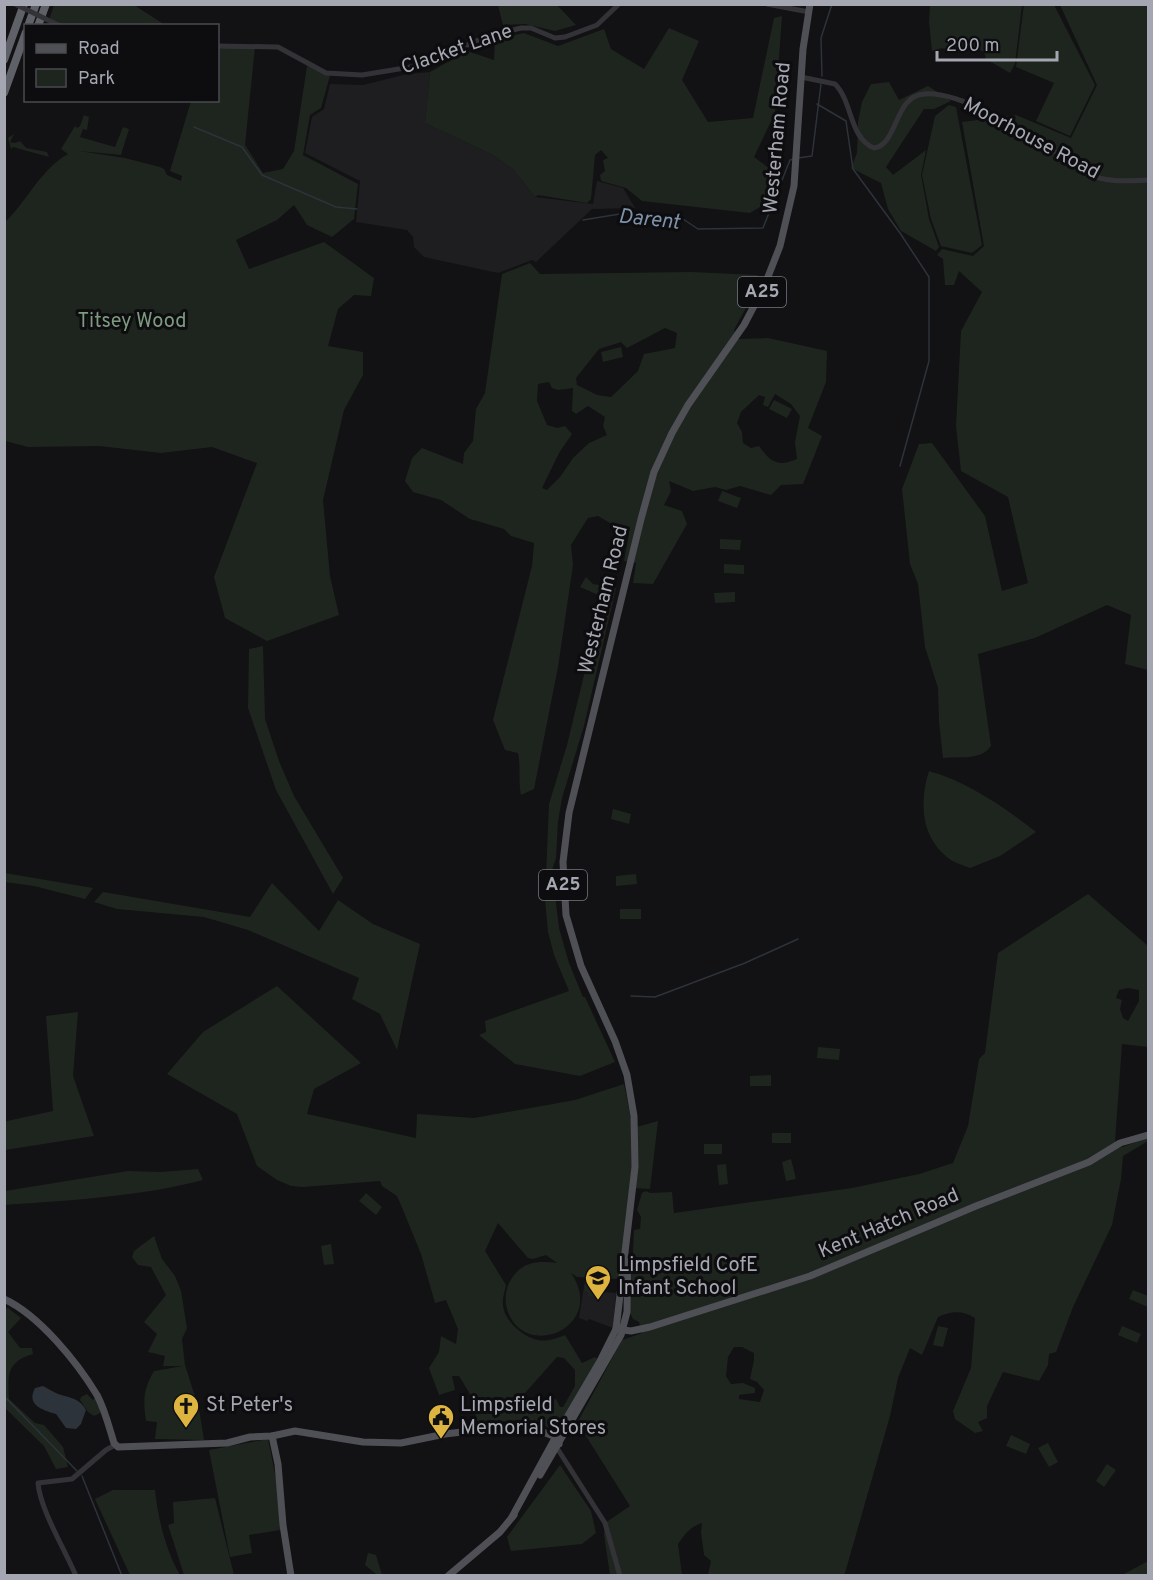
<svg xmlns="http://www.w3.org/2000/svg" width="1153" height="1580" font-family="Overpass,sans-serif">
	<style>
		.built { fill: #1e1e20 }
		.green { fill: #1e251f; fill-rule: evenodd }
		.water { fill: #2c333a }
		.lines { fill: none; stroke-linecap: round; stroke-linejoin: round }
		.stream { stroke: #2c333a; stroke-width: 1.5 }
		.minor { stroke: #333337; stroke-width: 5 }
		.major { stroke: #4f5056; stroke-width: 7 }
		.highway { stroke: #5f6168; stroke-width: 8 }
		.minor-bridge { stroke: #333337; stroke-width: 5 }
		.labels { text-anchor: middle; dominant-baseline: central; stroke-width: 6; stroke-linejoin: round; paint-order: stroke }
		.shield { fill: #0d0c0e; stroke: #777881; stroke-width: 1.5 }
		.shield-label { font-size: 18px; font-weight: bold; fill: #a4a7b2 }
		.street-label { font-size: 20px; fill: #a4a7b2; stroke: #0d0c0e }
		.park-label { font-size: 20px; fill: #7d9b81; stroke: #0d0c0e }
		.poi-label { font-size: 20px; fill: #a4a7b2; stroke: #0d0c0e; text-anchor: start }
		.water-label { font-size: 21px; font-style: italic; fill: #7e92aa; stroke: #0d0c0e }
	</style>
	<rect width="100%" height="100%" fill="#121113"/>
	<g class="built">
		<polygon points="430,72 425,123 493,155 513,169 535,197 593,204 597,181 623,188 635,208 592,209 536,262 532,260 498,273 424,257 414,247 413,237 407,230 356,222 360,181 305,153 312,117 324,109 330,84 363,85 407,74"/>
		<polygon points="585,1280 604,1283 603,1292 616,1293 613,1328 589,1319 587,1321 579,1318"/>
	</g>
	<g class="green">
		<polygon points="1024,4 1054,5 1095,85 1070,136 1036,121 1054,83 1016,67"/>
		<polygon points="54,5 134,5 165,25 60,25 52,22 50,17"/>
		<polygon points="498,5 557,5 576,25 555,31 525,24 503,25"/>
		<path d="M930,5H1022L1015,64L1010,73L986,59L984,52C966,44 971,51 956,50C943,50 945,46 932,51L929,22Z"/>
		<path d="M1060,5H1148V670L1125,664L1131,615L1107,605L1035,638L978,654L991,746C981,761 959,756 943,758L939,722L938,688L925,647L918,584L910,564L902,489L919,444L932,443L985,516L1002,591L1028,583L1008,497L961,471L956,426L961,331L982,292L959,271L954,285H945L943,259L937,255L942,249L973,256L984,246L962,122L1016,115L1071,138L1097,85Z"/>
		<polygon points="782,16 775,113 754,157 782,178 775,198 750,213 642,201 626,188 601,181 600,175 605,171 603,160 608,158 601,150 595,155 591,199 587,203 538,195 535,197 513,169 493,155 425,123 430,72 467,51 494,60 495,39 524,33 558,46 604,29 611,49 644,69 669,28 699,41 682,80 708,122 753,118 774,18"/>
		<path d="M218,46L255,47L245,145L263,173L283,169L294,151L307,66L331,72L321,108L310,115L303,155L358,184L354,219L332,237L307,225L294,205L277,220L236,240L249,269L324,242L374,278L371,296L354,295L338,309L328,346L363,352V375L344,410L323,500L330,576L339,615L267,641L225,618L214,577L257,463L212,447L161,453L99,446L28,447L5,441V222C27,201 41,169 68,154L61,149L75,126L77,128L80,126L84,115L89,117L87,130L83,129L80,137L115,147L123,127L129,129L121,155L79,151L125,158L160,167L164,169L167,175L181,181L182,176L170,171L191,101L218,100Z"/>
		<polygon points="889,82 899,100 928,86 951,101 934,109 924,109 886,167 893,175 926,150 921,175 929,219 939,247 936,251 901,231 888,209 881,183 851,168 857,153 858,122 862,102 871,84"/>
		<polygon points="949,105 956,107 982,245 972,253 941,246 931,219 922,175 935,116"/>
		<polygon points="14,134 10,142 15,143 20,141 26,148 47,152 49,157 13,147 11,149 8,138"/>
		<path d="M530,263L540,274L691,272L758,275L747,306L734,330L737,339L768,338L827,351L826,382L808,428L822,436L803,484L781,485L771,495L740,486L726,490L715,487L693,491L669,481L671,491L664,505L682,511L687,524L653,584L633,583L636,563L624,561L629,534L598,516L588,518L571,545L573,565L558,667L534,789L521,795C518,780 521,767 518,753L505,750L493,720L532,566L534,543L511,536L504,529L470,519L441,500L413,492L405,481L412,458L422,448L463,464L464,453L473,441L476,409L485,393L502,274ZM665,328L677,333L675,348L644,354L638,371L611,397L597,395L577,385L576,378L599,349L621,342L627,348ZM549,382L552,388L558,390L573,388L572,411L576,414L588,406L605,417L603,426L607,435L589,443L573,458L560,477L547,490L542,488L559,453L572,434L565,426L557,428L547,425L537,401L538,384ZM775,394L791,404L800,416L795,442L797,459C778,467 771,463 759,446L751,448L743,443L742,432L737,423L741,412L759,395L765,397L763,405L768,407Z"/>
		<polygon points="621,347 623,357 603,362 601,352"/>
		<polygon points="774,400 792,409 787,418 769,409"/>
		<polygon points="722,491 741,498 737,508 718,501"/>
		<polygon points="720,539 741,540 740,550 720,549"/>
		<polygon points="724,564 744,565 744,574 724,573"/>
		<polygon points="586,577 593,584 616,588 584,726 562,798 558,822 556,858 552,870 559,928 569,963 583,997 585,997 615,1062 580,1076 515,1064 479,1035 486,1032 485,1021 569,991 554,955 548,932 545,900 549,804 567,745 603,597 580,587"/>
		<polygon points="735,592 735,602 715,603 714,593"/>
		<polygon points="263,646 265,719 279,761 294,796 343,878 333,894 276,790 248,708 249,649"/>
		<path d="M929,771C966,781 1006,808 1036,832L1000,856L970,868C963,865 954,863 948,858C921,837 919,802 929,771Z"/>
		<polygon points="613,809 631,814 629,824 611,819"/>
		<polygon points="5,873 93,888 85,899 34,886 5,882"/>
		<polygon points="636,874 637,884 616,886 616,876"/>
		<polygon points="272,883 319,931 338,900 373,924 420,944 397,1050 380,1014 352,999 359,978 248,930 204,917 117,909 94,902 103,892 250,917"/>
		<path d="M1088,894L1148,946V1047L1122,1044L1115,1142L1123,1147L1148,1137V1141L1123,1156L1121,1179L1112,1225L1073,1307L1056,1352L1049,1354L1048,1365L1039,1381L1003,1372L987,1406V1418L978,1422L983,1431L975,1433L955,1419L953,1411L971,1368L975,1318C963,1310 951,1311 938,1317L922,1355L910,1348L898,1378L890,1416L845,1573L842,1575H708L711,1561L704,1555L701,1532L702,1523C690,1527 685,1534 678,1544L682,1575H610L604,1535L605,1523L630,1506L581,1428L575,1427L622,1340L642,1333L639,1322L633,1319L630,1313L634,1230L640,1229L641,1217L637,1210L642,1193L646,1191L650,1193L672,1192L674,1213L852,1188L919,1174L953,1163L968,1126L979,1059L985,1053L998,953ZM1128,988L1139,990V1001L1128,1021L1123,1018L1120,1009L1122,1000L1116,998L1119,990ZM734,1347H742L754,1353V1360L750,1379L757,1382L764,1390L760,1402L739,1399V1395L755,1393V1388L743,1383L731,1384L726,1376L728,1357Z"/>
		<rect x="620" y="909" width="21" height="10"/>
		<path d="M277,986L361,1063L314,1089L307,1114L416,1138L417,1114L474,1118L575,1100L624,1084L633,1128L658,1121L650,1189L631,1188L621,1271L618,1279L577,1277L571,1273C608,1327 523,1363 507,1309C504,1299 506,1286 512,1278C523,1261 540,1261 557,1263L546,1255L533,1259L528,1258L498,1223L485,1251L506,1285C505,1291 502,1299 503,1304C503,1320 523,1337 538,1340C547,1342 557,1338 565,1335L582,1363L595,1357L597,1359L558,1428L553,1429L527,1419L478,1424L470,1394L459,1376H452L455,1390L439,1395L429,1368L439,1352L441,1336L456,1344L458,1329L446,1300L435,1303L421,1254L403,1210L397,1196L382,1186L380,1181L303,1187L291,1186L277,1180L257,1166L237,1114L167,1074L203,1032ZM557,1357L564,1358L575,1370V1386L563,1407H560L556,1399L539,1404L528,1403L525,1393Z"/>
		<polygon points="78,1012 73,1076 94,1136 5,1150 5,1123 7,1121 53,1111 46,1016"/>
		<polygon points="818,1047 840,1049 839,1060 817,1058"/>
		<polygon points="771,1075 771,1086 750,1086 750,1076"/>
		<rect x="772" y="1133" width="19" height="10"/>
		<rect x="704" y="1144" width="18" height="10"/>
		<polygon points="791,1159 796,1179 786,1181 782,1162"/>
		<polygon points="726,1164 728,1184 719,1185 717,1165"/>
		<path d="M198,1169L203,1180C138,1197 71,1200 5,1205V1191L128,1171L161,1172Z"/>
		<polygon points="366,1193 382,1207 376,1215 359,1201"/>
		<path d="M154,1236L162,1259L175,1276L181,1291L187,1328L182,1339L185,1365L199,1409L204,1440L155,1439L157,1422L146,1421C143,1400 143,1390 154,1371L183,1366H163L165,1356L148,1352L157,1334L144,1322L166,1295L151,1267L138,1265L132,1257L134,1251Z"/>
		<polygon points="331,1244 334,1264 324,1265 321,1246"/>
		<polygon points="586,1280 604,1283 602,1294 597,1293 593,1297 588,1296 589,1292 584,1291"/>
		<polygon points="1133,1290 1148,1296 1148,1307 1129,1299"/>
		<path d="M8,1308L21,1318L8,1332L20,1348H32L33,1354C6,1362 8,1375 9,1399L35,1423L44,1425L63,1447L68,1467L56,1469L44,1446L5,1408L4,1309Z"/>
		<polygon points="938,1326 948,1328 943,1347 933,1345"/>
		<polygon points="1122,1326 1141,1334 1137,1343 1118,1335"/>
		<polygon points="87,1394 93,1400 96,1397 102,1412 94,1416 88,1412 80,1400 81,1397"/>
		<polygon points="1011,1435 1030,1444 1026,1454 1006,1446"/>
		<polygon points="268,1439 278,1489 280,1530 249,1535 252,1553 230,1557 209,1450"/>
		<polygon points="1048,1443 1058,1462 1049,1467 1038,1448"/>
		<polygon points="1107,1464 1116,1470 1104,1487 1096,1481"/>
		<polygon points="560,1465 591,1511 596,1533 582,1544 511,1551 507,1537"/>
		<path d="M113,1490H155C158,1519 166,1551 180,1575H130L95,1499Z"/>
		<polygon points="215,1498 234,1575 184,1575 168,1525 174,1523 173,1502"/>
		<polygon points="368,1553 376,1555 382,1575 377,1575 365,1565"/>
		<polygon points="1148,1561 1148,1575 1122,1575"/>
	</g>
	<path class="water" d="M43,1386C49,1389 55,1393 61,1395C72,1398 80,1399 86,1410L81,1424L76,1429L66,1428L56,1414C42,1410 26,1405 35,1388Z"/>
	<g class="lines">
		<g class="stream">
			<polyline points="822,76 821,38 832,4"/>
			<polyline points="817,104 846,121 853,169 900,233 929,277 929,361 900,466"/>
			<polyline points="194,127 242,147 262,175 336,207 357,209"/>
			<polyline points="798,158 812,156 821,84"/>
			<polyline points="583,220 626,213 683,219 698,229 763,228 790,160 794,159"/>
			<polyline points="631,996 655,997 745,963 798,939"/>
			<polyline points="4,1396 77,1471"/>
			<polyline points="82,1476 122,1576"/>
		</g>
		<g class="minor">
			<polyline points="767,4 809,12"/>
			<polyline points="52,22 60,26"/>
			<polyline points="218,46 278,47 326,73 362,75 423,65 485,37 521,28 531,28 555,38 565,37 597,25 619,4"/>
			<path d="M801,77L835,84C853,102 849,138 874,148C898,145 894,96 924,94C963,90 1033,138 1067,159C1074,163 1079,169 1086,173C1105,183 1128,181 1148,180"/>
			<polyline points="557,1448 605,1523 620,1576"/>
			<path d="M76,1576C65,1550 40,1509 38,1483L72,1479L106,1450L115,1445"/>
		</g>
		<g class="major">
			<path d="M4,1299C39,1315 77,1362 97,1395C105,1410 109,1427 114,1443L118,1447L227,1443L250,1437L272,1436L295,1431L363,1442L401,1443L445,1434L513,1426C529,1427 542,1431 556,1437L559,1444"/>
			<polyline points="616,1329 631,1331 650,1327 810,1276 976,1206 1089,1162 1120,1143 1148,1135"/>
			<polyline points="272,1436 278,1464 283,1525 291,1576"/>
			<polyline points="540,1475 621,1335 627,1312 628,1260"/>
			<polyline points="512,1517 559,1431 600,1361 616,1329 635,1167 634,1116 627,1075 615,1041 581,966 566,915 563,862 569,813 641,519 654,472 672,433 688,405 744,325 764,287 780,246 794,186 803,49 810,4"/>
			<polyline points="448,1576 500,1532 514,1515"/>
		</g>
		<g class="highway">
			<polyline points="28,26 36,4"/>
			<polyline points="38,26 46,4"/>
			<polyline points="4,60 24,4"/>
			<polyline points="4,93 26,32"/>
		</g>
		<polyline class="minor-bridge" points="15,4 52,22"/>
	</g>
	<defs>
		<g id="school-pin" transform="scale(1.35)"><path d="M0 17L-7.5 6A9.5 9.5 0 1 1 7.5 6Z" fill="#ddb43f" stroke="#0d0c0e"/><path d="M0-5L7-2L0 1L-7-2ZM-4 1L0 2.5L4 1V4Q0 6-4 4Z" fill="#111"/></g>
		<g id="church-pin" transform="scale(1.35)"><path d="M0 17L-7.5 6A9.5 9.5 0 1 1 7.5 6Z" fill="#ddb43f" stroke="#0d0c0e"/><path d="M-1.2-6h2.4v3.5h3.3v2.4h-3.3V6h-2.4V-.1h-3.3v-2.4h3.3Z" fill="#111"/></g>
		<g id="civic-pin" transform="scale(1.35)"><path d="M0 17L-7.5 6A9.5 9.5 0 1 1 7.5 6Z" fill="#ddb43f" stroke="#0d0c0e"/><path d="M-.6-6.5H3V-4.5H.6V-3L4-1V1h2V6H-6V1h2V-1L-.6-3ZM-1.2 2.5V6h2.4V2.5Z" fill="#111"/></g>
	</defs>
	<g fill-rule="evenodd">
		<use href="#school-pin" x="598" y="1278"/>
		<use href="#church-pin" x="186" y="1406"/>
		<use href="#civic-pin" x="441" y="1417"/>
	</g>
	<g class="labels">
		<g class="shield">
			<rect x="738" y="277" width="48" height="30" rx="4.5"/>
			<rect x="539" y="870" width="48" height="30" rx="4.5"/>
		</g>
		<g class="shield-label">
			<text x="762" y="292">A25</text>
			<text x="563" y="885">A25</text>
		</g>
		<g class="street-label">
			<text transform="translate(457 50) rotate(-19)">Clacket Lane</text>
			<text transform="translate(778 138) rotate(-85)">Westerham Road</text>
			<text transform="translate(1031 139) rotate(28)">Moorhouse Road</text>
			<text transform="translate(604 600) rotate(-76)">Westerham Road</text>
			<text transform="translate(889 1224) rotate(-23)">Kent Hatch Road</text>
		</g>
		<g class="park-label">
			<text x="132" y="322">Titsey Wood</text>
		</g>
		<g class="poi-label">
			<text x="618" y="1266">Limpsfield CofE<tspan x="618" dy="23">Infant School</tspan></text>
			<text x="206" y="1406">St Peter's</text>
			<text x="460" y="1406">Limpsfield<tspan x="460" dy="23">Memorial Stores</tspan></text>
		</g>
		<g class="water-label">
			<text transform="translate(649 220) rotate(6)">Darent</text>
		</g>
	</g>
	<rect width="1153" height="1580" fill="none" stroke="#a4a7b2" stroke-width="12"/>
	<rect x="24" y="24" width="195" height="78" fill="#0d0c0e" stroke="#494a50" stroke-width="1.5"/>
	<rect x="36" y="44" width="30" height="9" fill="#4f5056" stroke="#494a50" stroke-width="1.5"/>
	<text x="78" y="54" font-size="18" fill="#a4a7b2">Road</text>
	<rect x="36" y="69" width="30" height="18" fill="#1e251f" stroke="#494a50" stroke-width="1.5"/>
	<text x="78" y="84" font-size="18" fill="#a4a7b2">Park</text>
	<path d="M937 51v9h120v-9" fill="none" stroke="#a4a7b2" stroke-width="3"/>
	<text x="946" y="51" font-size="18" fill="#a4a7b2" stroke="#0d0c0e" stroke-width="4.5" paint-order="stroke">200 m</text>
</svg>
